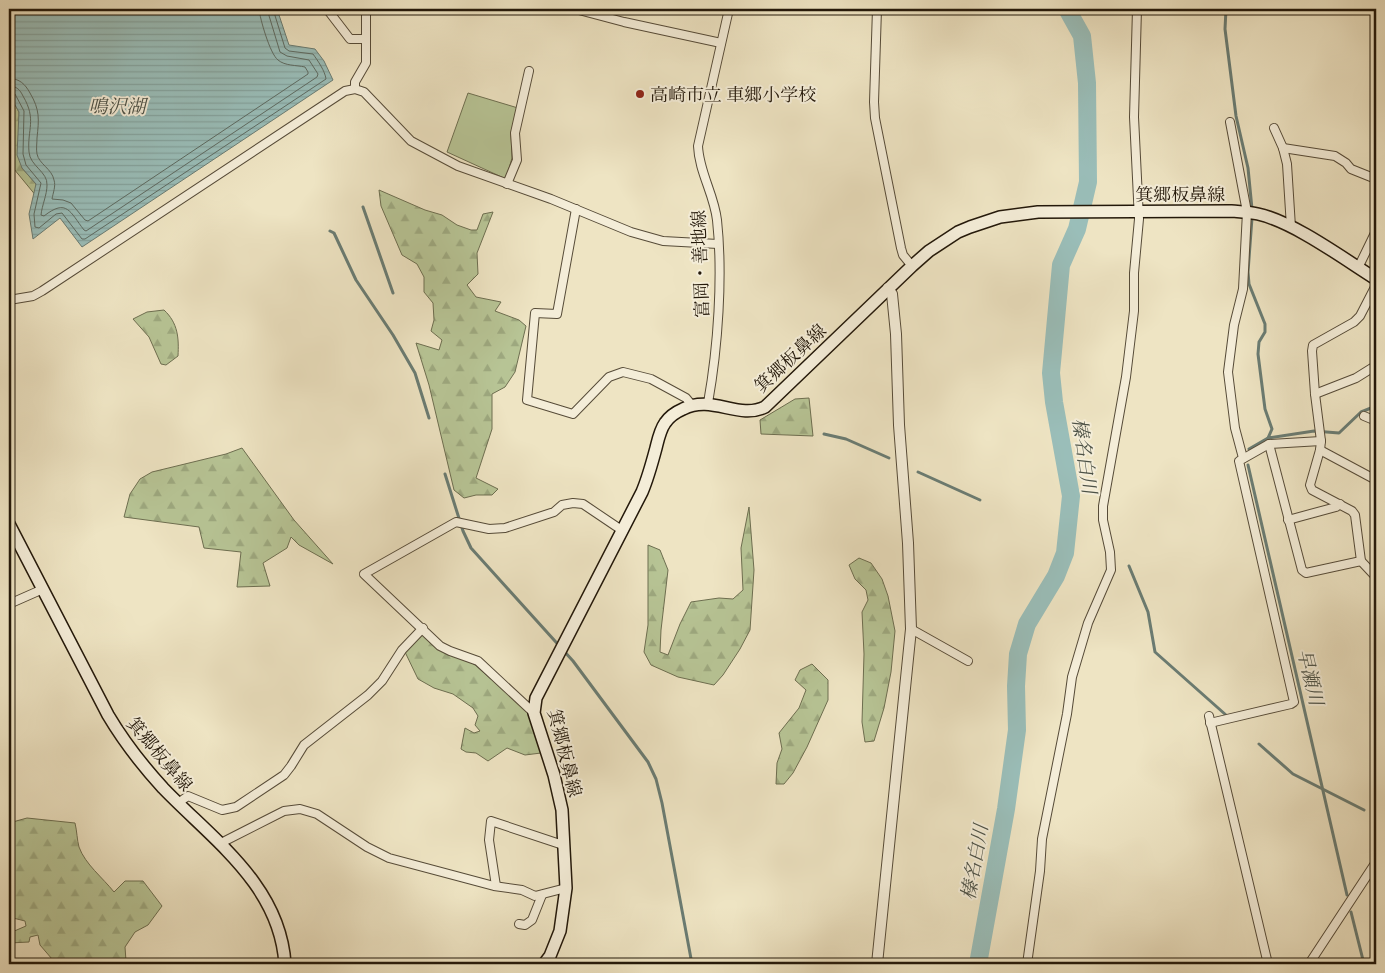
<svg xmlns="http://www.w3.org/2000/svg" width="1385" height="973" font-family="'Gentium Book Plus','Noto Serif JP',serif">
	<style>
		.green { fill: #b7c495; stroke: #6d6e50 }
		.forest { fill: url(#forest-firs); stroke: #6d6e50 }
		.water { fill: url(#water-rules); stroke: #6a7c73 }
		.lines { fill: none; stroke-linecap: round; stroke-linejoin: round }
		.shore { stroke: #5e6b62; stroke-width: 1 }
		.stream { stroke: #6a7c73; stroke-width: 3 }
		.river { stroke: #9abeb9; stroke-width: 18 }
		.minor-casing { stroke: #564b38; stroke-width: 10 }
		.tertiary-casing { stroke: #564b38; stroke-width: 12 }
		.secondary-casing { stroke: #23180a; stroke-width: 14 }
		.minor { stroke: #f4edd8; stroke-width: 8 }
		.tertiary { stroke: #f4edd8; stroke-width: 10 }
		.secondary { stroke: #f4edd8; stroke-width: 11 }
		.poi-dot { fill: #8f2418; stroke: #f4edd8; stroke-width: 2 }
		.labels { text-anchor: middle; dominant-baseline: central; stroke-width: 4; stroke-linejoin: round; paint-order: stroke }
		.poi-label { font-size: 18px; fill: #23180a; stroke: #f4edd8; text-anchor: start }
		.street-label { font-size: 18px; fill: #23180a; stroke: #f4edd8 }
		.water-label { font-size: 19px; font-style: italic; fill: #4d5247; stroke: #f4edd8 }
	</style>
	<defs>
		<pattern id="forest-firs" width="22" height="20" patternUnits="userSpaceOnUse" patternTransform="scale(1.25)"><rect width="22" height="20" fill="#b7c495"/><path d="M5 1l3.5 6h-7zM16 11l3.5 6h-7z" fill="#9da87f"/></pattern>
		<pattern id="water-rules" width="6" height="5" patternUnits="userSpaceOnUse" patternTransform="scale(1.25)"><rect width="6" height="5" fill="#9abeb9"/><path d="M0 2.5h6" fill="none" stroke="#84a39e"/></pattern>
	</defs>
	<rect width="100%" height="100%" fill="#eee4c3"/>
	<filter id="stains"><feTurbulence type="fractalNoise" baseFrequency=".004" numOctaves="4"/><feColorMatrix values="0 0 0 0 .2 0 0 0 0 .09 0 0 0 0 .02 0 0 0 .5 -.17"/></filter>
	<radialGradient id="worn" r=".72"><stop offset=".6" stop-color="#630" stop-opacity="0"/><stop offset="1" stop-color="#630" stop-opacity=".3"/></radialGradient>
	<polygon class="green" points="468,93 518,108 511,132 512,158 506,179 447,152"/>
	<g class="forest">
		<polygon points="9,94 19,112 22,168 36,184 37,197 9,163"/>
		<polygon points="379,190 425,210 442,215 457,225 471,230 477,230 483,214 493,212 477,253 478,274 467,285 476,297 501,302 495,311 519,320 526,326 515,372 505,387 492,394 492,429 476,478 498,489 492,495 476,495 464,498 454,490 429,385 416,343 439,350 442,340 431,331 434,320 433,303 424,292 424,277 417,264 402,255 381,206"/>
		<path d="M164,310C178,323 179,338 178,356L166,365L161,364L149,337L133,319L147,312Z"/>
		<polygon points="809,398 813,436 761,434 760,420 795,399"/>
		<polygon points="242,448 294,520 333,564 299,545 291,537 287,548 263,563 270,586 237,587 241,552 204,548 199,527 124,517 130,494 140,479 152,472 226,454"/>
		<polygon points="749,507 754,570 750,630 740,649 723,675 714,685 678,677 651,665 644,652 648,625 648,545 660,550 668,570 661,630 660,652 668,655 680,624 691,602 719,598 733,599 743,590 741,548"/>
		<polygon points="859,558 871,563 882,579 888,596 895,631 891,672 884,708 874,741 865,742 862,722 864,654 862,612 868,600 866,590 855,579 849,565"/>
		<polygon points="423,633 475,665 532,715 534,733 541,753 525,755 507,748 488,761 476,753 466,752 461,749 465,728 474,733 480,731 475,725 478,716 473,708 453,694 434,688 418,679 405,652"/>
		<polygon points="812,664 828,680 828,700 807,747 793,773 784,784 776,784 777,763 782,749 779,733 799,708 806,690 795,680 800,670"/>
		<path d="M27,818L75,823C77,831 77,840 79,847C85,864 103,878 114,892L125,881H143L162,906L148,925L135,932L125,947L126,961L129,964H52V959L40,945L38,935L30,937L29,942L9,943L12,932L26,926L25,921L9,917V823Z"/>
	</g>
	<polygon class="water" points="9,9 277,9 289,45 315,49 324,61 333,80 82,247 60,218 33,239 29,214 36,184 22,168 17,155 19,112 9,94"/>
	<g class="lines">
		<g class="shore">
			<path d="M9,78C20,79 25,84 30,93C40,110 39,119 37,138C37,143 36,149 37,154C39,164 52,169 54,180C56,186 53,193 52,199L63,200L71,203L85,220L88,221L308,74V72L305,67C296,65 285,66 278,60C270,54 260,19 259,9"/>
			<path d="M9,86C17,86 20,90 23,96C37,120 27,129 29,152C30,166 48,172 47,185C47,195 42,205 41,215L44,216C67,198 70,212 84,230L86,231L317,77L318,74L309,60L287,56L280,52L267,9"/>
			<path d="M9,92L15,94L24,111L23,154L26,165L41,183L34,214L35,227L39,228L56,214L62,213L82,239H85L326,79C325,71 318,61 313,54L289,51L285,48L273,9"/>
		</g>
		<g class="stream">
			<polyline points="1226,9 1225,29 1236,116 1248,168 1252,209"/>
			<polyline points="363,207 393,293"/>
			<polyline points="1252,218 1248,272 1249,284 1265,324 1265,332 1259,342 1258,354 1265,409 1272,429 1268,438"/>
			<polyline points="330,231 334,233 356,280 393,335 415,373 429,418"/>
			<polyline points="824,434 846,439 889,458"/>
			<polyline points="1249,449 1268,438 1314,431 1339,433 1361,412 1376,406"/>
			<polyline points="1248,465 1347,895"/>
			<polyline points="918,472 980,500"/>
			<polyline points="445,474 463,531 471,548 573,661 648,762 656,779 662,803 692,964"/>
			<polyline points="1129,566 1148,612 1155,652 1226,715"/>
			<polyline points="1259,744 1293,774 1364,810"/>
			<polyline points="1351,912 1364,964"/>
		</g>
		<polyline class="river" points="978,964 1006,809 1017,730 1016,686 1018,654 1027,624 1056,576 1065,553 1071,496 1054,402 1051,373 1061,265 1077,229 1088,182 1087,83 1082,36 1067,9"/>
		<g class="minor-casing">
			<g id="minor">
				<polyline points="327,9 350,39 366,39"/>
				<polyline points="575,9 624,22 721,43"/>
				<polyline points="877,9 874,102 875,118 901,248 903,255 912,266"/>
				<polyline points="355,89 355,82 366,63 366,11"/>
				<polyline points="1230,122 1247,212 1243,289 1234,325 1228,372 1235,428 1243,458"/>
				<polyline points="1274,128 1283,148 1287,164 1291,227"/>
				<polyline points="1283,148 1335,156 1346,163 1351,169 1376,179"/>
				<polyline points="507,184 517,160 515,133 529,71"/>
				<polyline points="576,209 557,314 535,313 527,400 573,414 609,377 623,372 651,379 686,398 691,404"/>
				<polyline points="1358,268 1376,231"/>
				<polyline points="1376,285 1360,316 1354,322 1313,345 1312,351 1315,394 1321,441 1320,450 1310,485 1312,490 1352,511 1355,515 1361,561 1376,577"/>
				<polyline points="9,300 33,296 42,291 345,91 355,89 364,92 411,141 458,166 551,199 631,232 663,241 718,244"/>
				<polyline points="1315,394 1356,378 1372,368"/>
				<path d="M708,403C718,347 723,276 717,220C714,194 699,172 698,146L729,9"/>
				<polyline points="1364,416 1376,421"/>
				<polyline points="1269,444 1302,570 1306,573 1361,561"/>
				<polyline points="1320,450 1376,480"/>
				<polyline points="1288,520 1336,507 1340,504"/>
				<polyline points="9,604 43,589"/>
				<polyline points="911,629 968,661"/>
				<polyline points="534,713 478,661 450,651 440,646 364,574 456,522 489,529 505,528 554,512 562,505 573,503 583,504 623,531"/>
				<polyline points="1209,716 1268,964"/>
				<polyline points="1210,723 1291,704 1294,702 1239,461 1269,444 1321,441"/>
				<polyline points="178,803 188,796 222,810 236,807 284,775 291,766 304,745 368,695 382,681 402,650 423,628"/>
				<polyline points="219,844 284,811 300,809 317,814 367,847 389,858 494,886 522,890 535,896 566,888"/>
				<polyline points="496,886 489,840 491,821 563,845"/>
				<polyline points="519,924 525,925 532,920 542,895"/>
				<polyline points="1027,964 1040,871 1042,839 1067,714 1072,677 1088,623 1111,570 1110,552 1103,520 1103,506 1126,377 1134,311 1134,273 1139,219 1134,117 1137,9"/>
				<polyline points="1309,964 1376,862"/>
			</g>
		</g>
		<g class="tertiary-casing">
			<polyline id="tertiary" points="877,964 911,629 908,543 899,425 896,334 892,294 888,288"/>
		</g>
		<g class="secondary-casing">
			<g id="secondary">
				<path d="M9,524L108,715C124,742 142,765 163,788C213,840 280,885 285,964"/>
				<path d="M544,964L550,956L560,931L566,888L562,810L554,775L534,713L536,698L642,492C648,478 652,463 656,448C658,440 660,430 665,423C669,417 676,412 683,409C712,394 738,420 765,407L912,266L929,251L958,232L970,227L1000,217L1038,212L1231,211C1240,212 1249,212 1258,214C1294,222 1344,259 1376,279"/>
			</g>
		</g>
		<use href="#minor" class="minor"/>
		<use href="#tertiary" class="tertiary"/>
		<use href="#secondary" class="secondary"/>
	</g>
	<circle class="poi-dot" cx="640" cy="94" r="5"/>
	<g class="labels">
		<g class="poi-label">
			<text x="650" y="94">高崎市立 車郷小学校</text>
		</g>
		<g class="street-label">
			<text x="1180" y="194">箕郷板鼻線</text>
			<text transform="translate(700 264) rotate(-92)">富岡・善地線</text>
			<text transform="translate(790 358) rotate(-43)">箕郷板鼻線</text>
			<text transform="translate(565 753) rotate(76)">箕郷板鼻線</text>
			<text transform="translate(160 754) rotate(50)">箕郷板鼻線</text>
		</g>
		<g class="water-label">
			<text x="117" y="106">鳴沢湖</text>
			<text transform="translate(1085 456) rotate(82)">榛名白川</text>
			<text transform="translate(1311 677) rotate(77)">早瀬川</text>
			<text transform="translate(974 862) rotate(-80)">榛名白川</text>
		</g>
	</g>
	<rect width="1385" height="973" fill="none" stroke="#eee4c3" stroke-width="30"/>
	<rect x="10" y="10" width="1365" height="953" fill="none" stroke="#23180a" stroke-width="2.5"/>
	<rect x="15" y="15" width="1355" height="943" fill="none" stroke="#23180a"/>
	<rect width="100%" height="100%" filter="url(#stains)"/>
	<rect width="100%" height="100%" fill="url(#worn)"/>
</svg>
